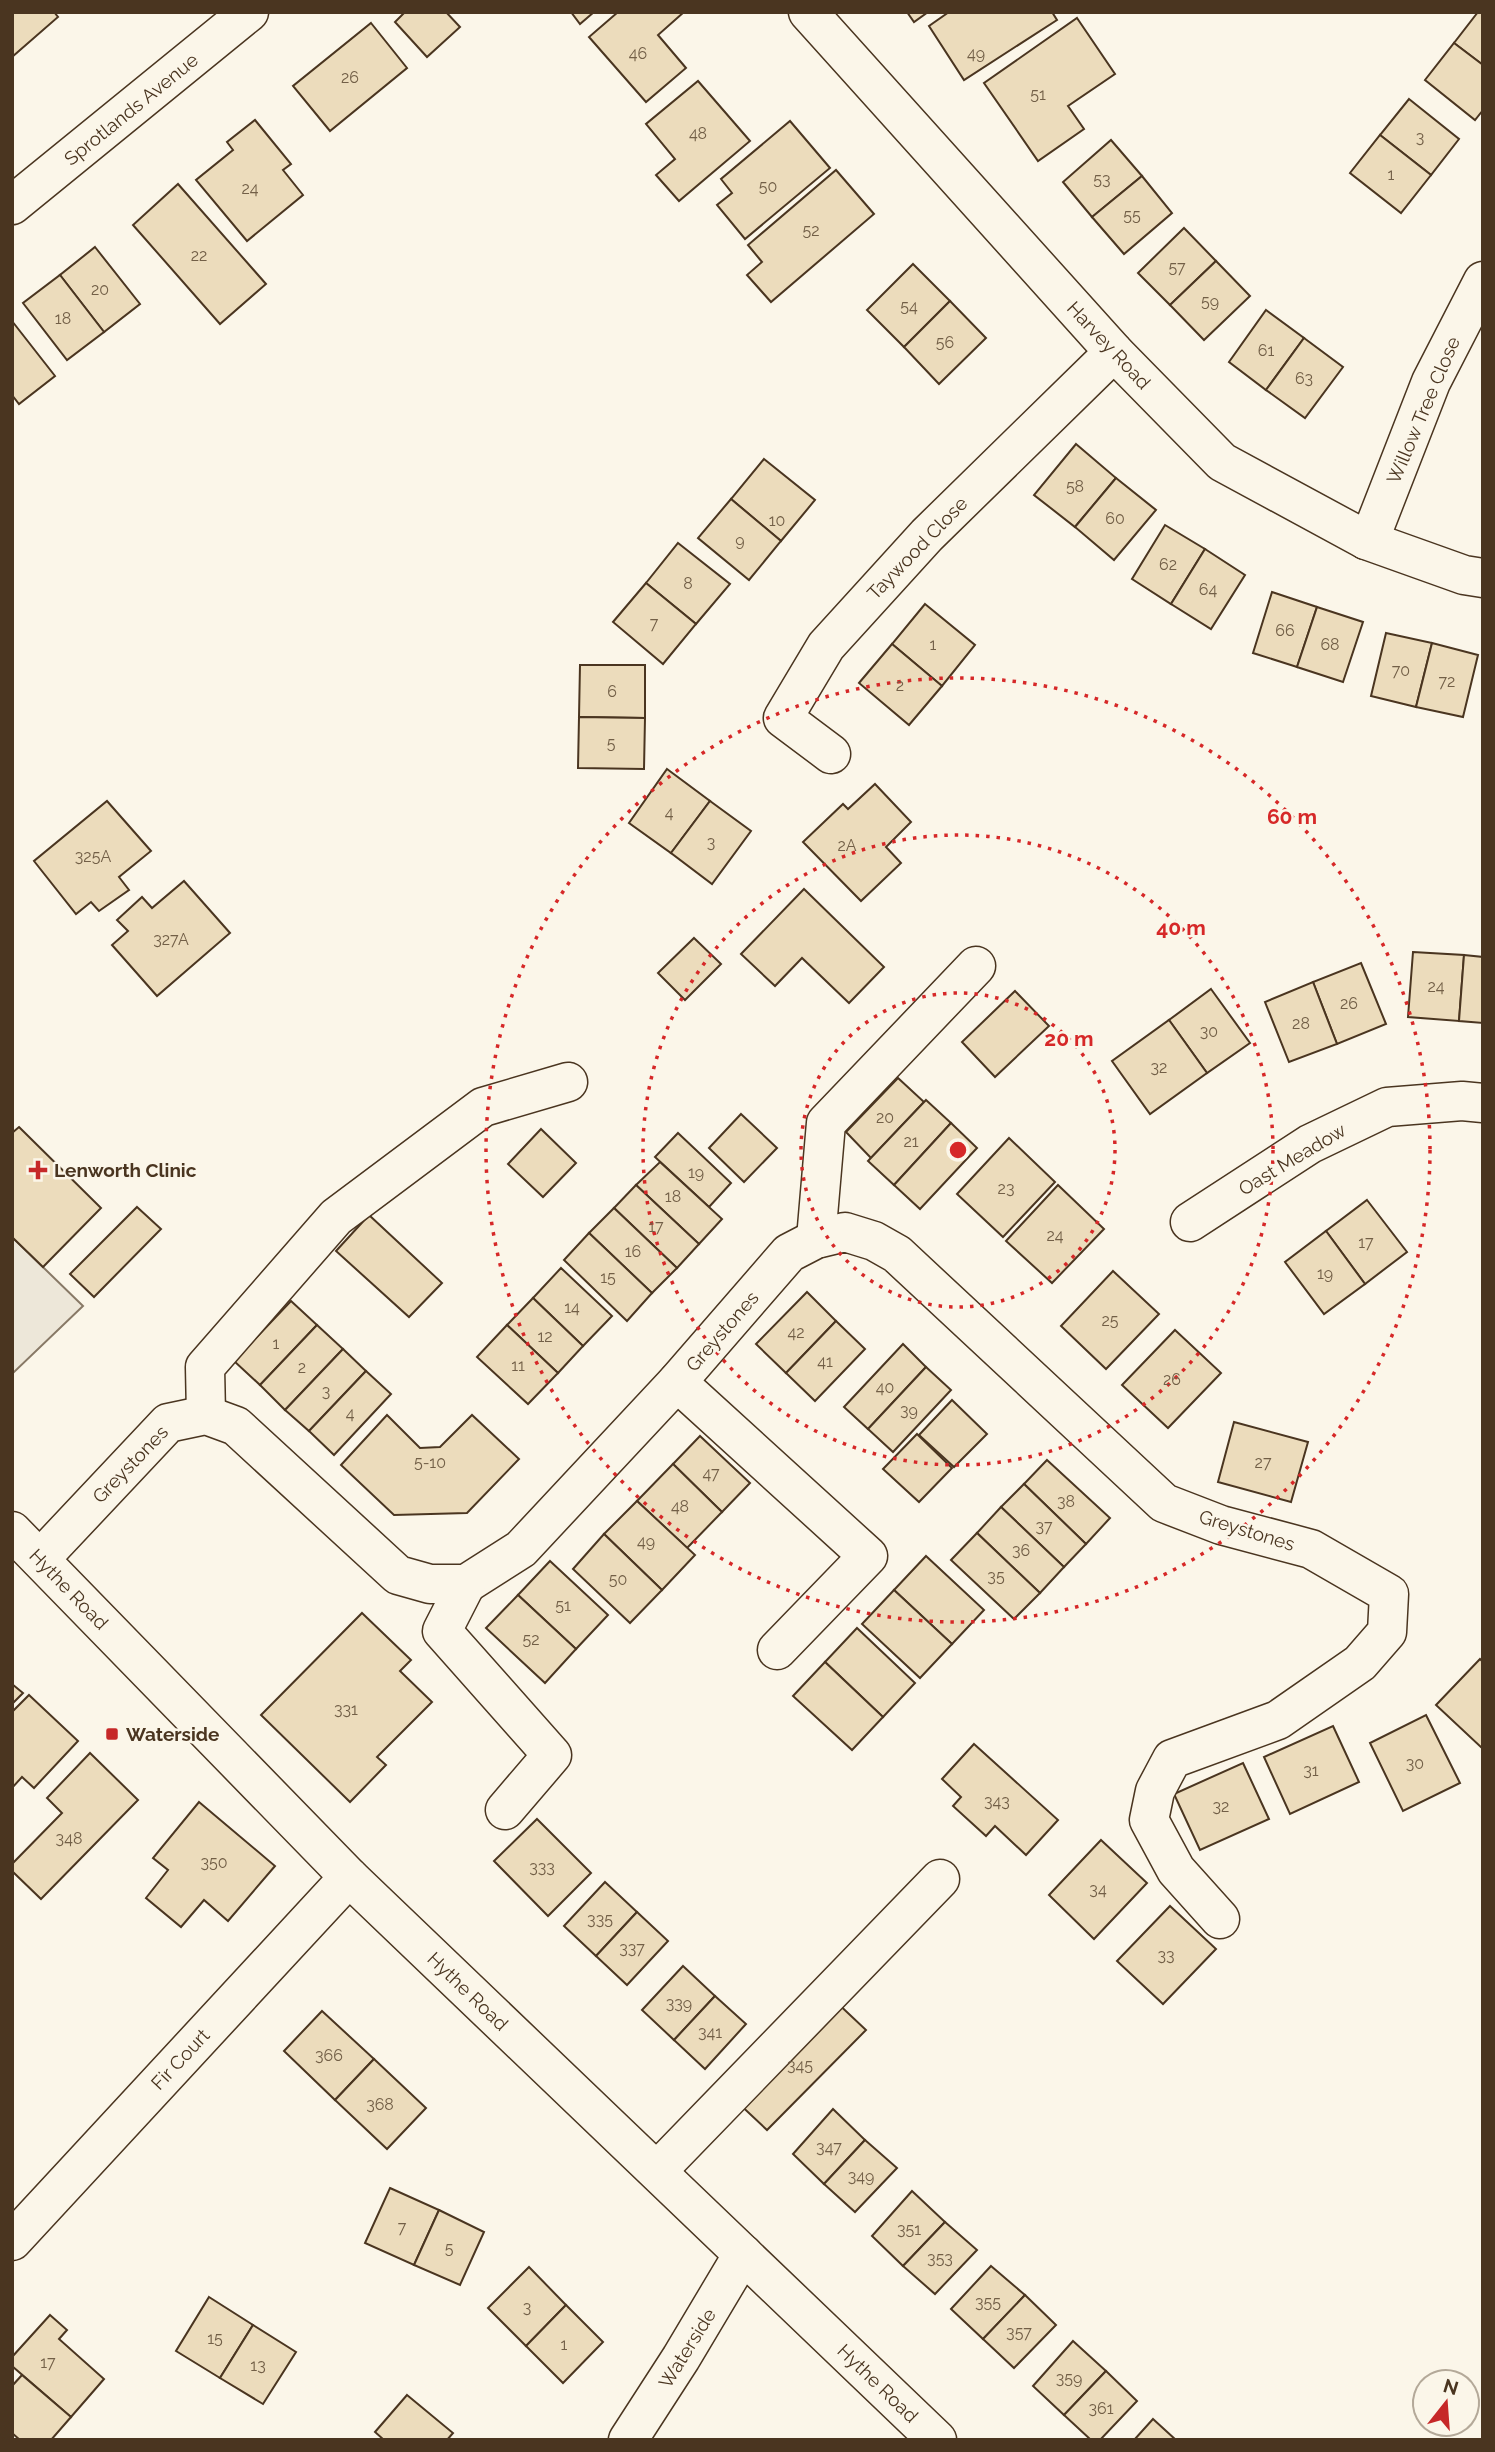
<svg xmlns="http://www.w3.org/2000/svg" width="1495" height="2452" font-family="Raleway,sans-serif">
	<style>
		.parking { fill: #ede7d9; stroke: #887966; stroke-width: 2 }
		.building { fill: #ecdcbc; stroke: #4a3520; stroke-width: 2 }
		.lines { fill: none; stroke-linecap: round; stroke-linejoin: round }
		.minor-casing { stroke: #4a3520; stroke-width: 41 }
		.major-casing { stroke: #4a3520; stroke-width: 41 }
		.minor { stroke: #fbf6e9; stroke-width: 38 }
		.major { stroke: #fbf6e9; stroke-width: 38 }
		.ring { fill: none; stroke: #d62828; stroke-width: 3.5; stroke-dasharray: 3.5 7 }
		.poi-dot { fill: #c62828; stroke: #fbf6e9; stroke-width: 2.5 }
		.labels { text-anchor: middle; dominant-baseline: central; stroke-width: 5; stroke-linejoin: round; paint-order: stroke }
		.number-label { font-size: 16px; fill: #725f47 }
		.street-label { font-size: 19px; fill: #4a3520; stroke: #fbf6e9 }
		.poi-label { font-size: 19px; font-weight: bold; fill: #4a3520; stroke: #fbf6e9; text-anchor: start }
		.centre { fill: #d62828; stroke: #fbf6e9; stroke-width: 3.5 }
		.ring-label { font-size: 21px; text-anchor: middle; font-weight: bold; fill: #d62828; stroke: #fbf6e9; stroke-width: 5; stroke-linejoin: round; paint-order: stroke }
	</style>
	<rect width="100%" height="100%" fill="#fbf6e9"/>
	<polygon class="parking" points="12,1237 83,1306 12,1374"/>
	<g class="building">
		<polygon points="12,12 54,12 58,17 12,57"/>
		<polygon points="405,12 446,12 460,27 427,57 395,22"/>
		<polygon points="571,12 594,12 580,24"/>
		<polygon points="618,12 684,12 658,35 686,68 646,102 589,37"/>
		<polygon points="907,12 928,12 914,22"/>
		<polygon points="949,12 1052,12 1057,20 964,80 929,26"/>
		<polygon points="1478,12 1483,12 1483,65 1454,43"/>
		<polygon points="1077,18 1115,74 1068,106 1084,129 1038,161 984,83"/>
		<polygon points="371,23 407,68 330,131 293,86"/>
		<polygon points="1454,43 1483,65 1483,110 1475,120 1425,80"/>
		<polygon points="698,81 750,141 679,201 656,175 675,159 646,124"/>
		<polygon points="1409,99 1459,139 1431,175 1380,135"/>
		<polygon points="255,120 291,164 283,170 303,195 247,241 196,180 233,150 227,142"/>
		<polygon points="790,121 830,168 745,239 717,205 732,193 721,179"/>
		<polygon points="1380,135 1431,175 1401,213 1350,173"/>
		<polygon points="1111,140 1142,176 1092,217 1063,182"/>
		<polygon points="836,170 874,214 771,302 747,275 762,262 748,245"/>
		<polygon points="1142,176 1172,213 1124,254 1092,217"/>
		<polygon points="178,184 266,284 220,324 133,225"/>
		<polygon points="1184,228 1216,261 1170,305 1138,273"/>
		<polygon points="95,247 140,304 104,332 60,275"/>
		<polygon points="1216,261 1250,296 1204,340 1170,305"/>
		<polygon points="913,264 950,301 904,347 867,310"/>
		<polygon points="60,275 104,332 67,360 23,303"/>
		<polygon points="950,301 986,338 939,384 904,347"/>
		<polygon points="1266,310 1304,338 1266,390 1229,362"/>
		<polygon points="12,321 55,376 19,404 12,395"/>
		<polygon points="1304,338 1343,367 1305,418 1266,390"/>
		<polygon points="1076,444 1116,478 1075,527 1034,495"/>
		<polygon points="764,459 815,500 781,541 731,499"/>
		<polygon points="1116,478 1156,510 1114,560 1075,527"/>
		<polygon points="731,499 781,541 749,580 698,538"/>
		<polygon points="1165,525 1205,549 1171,604 1132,579"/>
		<polygon points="678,543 730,584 696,624 646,583"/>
		<polygon points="1205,549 1245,575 1211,629 1171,604"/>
		<polygon points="646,583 696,624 663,664 613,622"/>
		<polygon points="1272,592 1317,607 1297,667 1253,653"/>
		<polygon points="925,604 975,645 942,686 892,644"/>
		<polygon points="1317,607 1363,622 1343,682 1297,667"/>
		<polygon points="1386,633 1432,643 1416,707 1371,696"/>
		<polygon points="1432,643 1478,655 1463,717 1416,707"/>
		<polygon points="892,644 942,686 909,725 859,683"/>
		<polygon points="580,665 645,665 645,718 579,717"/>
		<polygon points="579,717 645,718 644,769 578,768"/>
		<polygon points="667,769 710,801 671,853 629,823"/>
		<polygon points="875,784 911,822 886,847 901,863 861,901 803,842 843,804 848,809"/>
		<polygon points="107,801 151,851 119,877 129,890 99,911 91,902 76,914 34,861"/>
		<polygon points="710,801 751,831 712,884 671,853"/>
		<polygon points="184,881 230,933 157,996 112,945 128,931 117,920 142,897 152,908"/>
		<polygon points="804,889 884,967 849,1003 802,958 775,986 741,954"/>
		<polygon points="694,938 721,964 685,1000 658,973"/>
		<polygon points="1413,952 1464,955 1459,1021 1408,1017"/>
		<polygon points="1464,955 1483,957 1483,1023 1459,1021"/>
		<polygon points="1361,963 1386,1024 1337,1044 1313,982"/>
		<polygon points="1313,982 1337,1044 1289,1062 1265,1002"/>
		<polygon points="1211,989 1250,1043 1207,1073 1169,1020"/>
		<polygon points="1015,991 1049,1026 995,1077 962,1042"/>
		<polygon points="1169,1020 1207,1073 1150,1114 1112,1061"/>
		<polygon points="898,1078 924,1102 871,1158 846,1132"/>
		<polygon points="926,1100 951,1123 894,1185 868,1161"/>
		<polygon points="741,1114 777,1148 744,1182 709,1148"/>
		<polygon points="951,1123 977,1148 920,1209 894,1185"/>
		<polygon points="19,1127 101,1208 43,1267 12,1237 12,1133"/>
		<polygon points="541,1129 576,1163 543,1197 508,1164"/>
		<polygon points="678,1133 731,1183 709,1207 655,1157"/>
		<polygon points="1009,1138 1055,1182 1003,1237 957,1194"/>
		<polygon points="660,1162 722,1219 699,1244 636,1185"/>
		<polygon points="636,1185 699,1244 677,1268 614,1208"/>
		<polygon points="1058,1185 1104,1229 1052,1283 1006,1241"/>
		<polygon points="1367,1200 1407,1252 1365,1284 1326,1231"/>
		<polygon points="137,1207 161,1229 94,1297 70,1274"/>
		<polygon points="614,1208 677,1268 652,1293 589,1233"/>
		<polygon points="369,1215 442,1283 409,1317 336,1251"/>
		<polygon points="1326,1231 1365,1284 1324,1314 1285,1262"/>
		<polygon points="589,1233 652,1293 627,1321 564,1260"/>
		<polygon points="561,1268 612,1316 583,1346 533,1298"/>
		<polygon points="1113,1271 1159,1314 1106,1369 1061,1326"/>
		<polygon points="807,1292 836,1321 786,1373 756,1344"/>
		<polygon points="533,1298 583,1346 558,1373 507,1325"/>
		<polygon points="291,1301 317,1325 260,1385 234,1361"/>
		<polygon points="836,1321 865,1349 815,1401 786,1373"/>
		<polygon points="317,1325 343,1349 285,1410 260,1385"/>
		<polygon points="507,1325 558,1373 528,1404 477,1357"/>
		<polygon points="1175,1330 1221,1373 1168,1428 1122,1385"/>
		<polygon points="903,1344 926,1367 868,1429 844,1407"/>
		<polygon points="343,1349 366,1371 309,1431 285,1410"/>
		<polygon points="926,1367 951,1390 893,1452 868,1429"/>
		<polygon points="366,1371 391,1394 334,1455 309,1431"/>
		<polygon points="952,1400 987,1434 954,1467 919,1435"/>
		<polygon points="387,1415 420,1448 440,1447 472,1415 519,1459 467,1513 394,1515 341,1465"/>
		<polygon points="1234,1422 1308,1442 1291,1502 1218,1482"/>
		<polygon points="917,1434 952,1468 919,1502 883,1469"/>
		<polygon points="700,1436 750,1483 722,1512 673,1464"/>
		<polygon points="1047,1460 1110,1518 1086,1544 1024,1484"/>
		<polygon points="673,1464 722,1512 687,1548 637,1501"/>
		<polygon points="1024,1484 1086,1544 1064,1567 1001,1507"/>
		<polygon points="637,1501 695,1555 662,1590 604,1534"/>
		<polygon points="1001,1507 1064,1567 1040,1593 977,1533"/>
		<polygon points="977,1533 1040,1593 1014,1619 951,1560"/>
		<polygon points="604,1534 662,1590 630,1623 573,1569"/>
		<polygon points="926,1556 984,1610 952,1644 894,1590"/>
		<polygon points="550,1561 608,1615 576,1649 518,1595"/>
		<polygon points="894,1590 952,1644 920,1678 862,1624"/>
		<polygon points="518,1595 576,1649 545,1683 486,1628"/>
		<polygon points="362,1613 411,1660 400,1671 432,1702 377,1757 386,1765 350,1802 261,1715"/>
		<polygon points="857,1628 915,1683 883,1717 825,1662"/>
		<polygon points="1480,1659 1483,1662 1483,1749 1436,1705"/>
		<polygon points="825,1662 883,1717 852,1750 793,1696"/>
		<polygon points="12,1684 23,1693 12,1704"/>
		<polygon points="29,1695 78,1741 34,1788 22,1777 12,1788 12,1712"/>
		<polygon points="1426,1715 1460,1783 1403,1811 1370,1743"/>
		<polygon points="1333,1726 1359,1782 1290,1814 1264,1757"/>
		<polygon points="974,1744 1058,1820 1026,1855 995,1826 986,1836 953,1806 961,1797 942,1779"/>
		<polygon points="90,1753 138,1800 41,1899 12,1871 12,1864 62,1813 47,1798"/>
		<polygon points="1243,1763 1269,1819 1200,1850 1174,1794"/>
		<polygon points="199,1802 275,1866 228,1921 204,1900 181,1927 146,1898 168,1870 153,1858"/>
		<polygon points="537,1819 591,1873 548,1916 494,1861"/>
		<polygon points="1101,1840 1147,1883 1094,1939 1049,1895"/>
		<polygon points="605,1882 637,1912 596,1956 564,1926"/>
		<polygon points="1170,1906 1216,1949 1163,2004 1117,1961"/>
		<polygon points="637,1912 668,1941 627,1985 596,1956"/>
		<polygon points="683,1966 715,1996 674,2040 642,2010"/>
		<polygon points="715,1996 746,2024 705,2069 674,2040"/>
		<polygon points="832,1998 866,2030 767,2130 734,2099"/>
		<polygon points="322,2011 374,2059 335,2100 284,2051"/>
		<polygon points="374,2059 426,2108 387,2149 335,2100"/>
		<polygon points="833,2109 865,2140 824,2184 793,2154"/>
		<polygon points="865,2140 897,2168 855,2212 824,2184"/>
		<polygon points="390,2188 439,2210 414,2265 365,2243"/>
		<polygon points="912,2191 945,2222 903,2266 872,2236"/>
		<polygon points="439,2210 484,2232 460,2285 414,2265"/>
		<polygon points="945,2222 977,2250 935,2294 903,2266"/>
		<polygon points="991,2266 1025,2295 983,2339 951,2309"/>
		<polygon points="529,2267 566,2305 526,2346 488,2308"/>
		<polygon points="1025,2295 1056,2325 1014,2368 983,2339"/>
		<polygon points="209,2297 253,2325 220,2378 176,2351"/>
		<polygon points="566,2305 603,2342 563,2383 526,2346"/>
		<polygon points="50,2315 67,2330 59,2339 104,2379 71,2417 12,2366 12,2357"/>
		<polygon points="253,2325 296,2352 263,2404 220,2378"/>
		<polygon points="1073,2341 1106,2371 1064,2415 1033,2386"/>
		<polygon points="1106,2371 1137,2401 1100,2440 1091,2440 1064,2415"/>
		<polygon points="22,2375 71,2417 51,2440 20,2440 12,2433 12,2386"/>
		<polygon points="407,2395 453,2433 447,2440 384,2440 375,2432"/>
		<polygon points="1153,2419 1176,2440 1134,2440"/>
	</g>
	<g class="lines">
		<g class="minor-casing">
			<g id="minor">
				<polyline points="808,12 1114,352 1222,462 1366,540 1464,575 1483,578"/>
				<polyline points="12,205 249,12"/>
				<polyline points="1366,540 1376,523 1431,382 1483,281"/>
				<polyline points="831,754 783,718 826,646 927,535 1114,352"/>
				<polyline points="1190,1222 1310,1144 1387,1107 1462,1101 1483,1103"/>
				<polyline points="816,1239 826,1123 976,966"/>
				<polyline points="677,1382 868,1556 777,1650"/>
				<polyline points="206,1415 205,1367 336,1217 483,1107 568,1082"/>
				<polyline points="40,1559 168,1423 206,1415 236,1426 398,1575 430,1584 466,1584 521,1549 677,1382 789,1253 816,1239 845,1232 874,1241 897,1254 1164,1503 1221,1525 1311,1549 1389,1594 1387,1632 1360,1663 1278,1720 1172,1759 1155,1791 1149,1820 1176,1870 1220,1919"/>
				<polyline points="466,1584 442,1631 552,1755 505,1810"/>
				<polyline points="657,2171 940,1879"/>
				<polyline points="12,2241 349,1877"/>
				<polyline points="628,2440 681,2358 743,2254"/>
			</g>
		</g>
		<g class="major-casing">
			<polyline id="major" points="12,1531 349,1877 937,2440"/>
		</g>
		<use href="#minor" class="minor"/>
		<use href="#major" class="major"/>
	</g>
	<g class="ring">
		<circle cx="958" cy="1150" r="157"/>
		<circle cx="958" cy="1150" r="315"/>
		<circle cx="958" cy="1150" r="472"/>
	</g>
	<g class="poi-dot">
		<path d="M34.5 1159.5h7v7h7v7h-7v7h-7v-7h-7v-7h7z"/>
		<rect x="105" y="1727" width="14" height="14" rx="3.5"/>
	</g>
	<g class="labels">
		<g class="number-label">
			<text x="638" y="53">46</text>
			<text x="976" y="53">49</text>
			<text x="350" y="77">26</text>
			<text x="1038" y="94">51</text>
			<text x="698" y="133">48</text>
			<text x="1420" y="137">3</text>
			<text x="1391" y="174">1</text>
			<text x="1102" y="179">53</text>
			<text x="768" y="186">50</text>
			<text x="250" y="188">24</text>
			<text x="1132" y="215">55</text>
			<text x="811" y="230">52</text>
			<text x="199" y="255">22</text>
			<text x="1177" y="267">57</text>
			<text x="100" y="289">20</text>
			<text x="1210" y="301">59</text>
			<text x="909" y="306">54</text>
			<text x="63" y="318">18</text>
			<text x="945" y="342">56</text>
			<text x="1266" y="350">61</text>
			<text x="1304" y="378">63</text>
			<text x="1075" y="486">58</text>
			<text x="1115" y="518">60</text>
			<text x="777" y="520">10</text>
			<text x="740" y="540">9</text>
			<text x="1168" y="564">62</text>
			<text x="688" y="583">8</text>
			<text x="1208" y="589">64</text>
			<text x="654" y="623">7</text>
			<text x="1285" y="630">66</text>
			<text x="933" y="644">1</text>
			<text x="1330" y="644">68</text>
			<text x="1401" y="670">70</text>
			<text x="1447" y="681">72</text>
			<text x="900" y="685">2</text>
			<text x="612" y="691">6</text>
			<text x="611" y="743">5</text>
			<text x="669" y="812">4</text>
			<text x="711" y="842">3</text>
			<text x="847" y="845">2A</text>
			<text x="93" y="856">325A</text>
			<text x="171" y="939">327A</text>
			<text x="1436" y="986">24</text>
			<text x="1349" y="1003">26</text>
			<text x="1301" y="1023">28</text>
			<text x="1209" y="1031">30</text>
			<text x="1159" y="1067">32</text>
			<text x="885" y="1117">20</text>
			<text x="911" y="1141">21</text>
			<text x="696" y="1172">19</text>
			<text x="1006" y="1188">23</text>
			<text x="673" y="1196">18</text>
			<text x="656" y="1226">17</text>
			<text x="1055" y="1235">24</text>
			<text x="1366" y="1242">17</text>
			<text x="633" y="1251">16</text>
			<text x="1325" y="1273">19</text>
			<text x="608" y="1277">15</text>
			<text x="572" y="1307">14</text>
			<text x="1110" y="1320">25</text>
			<text x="796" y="1332">42</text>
			<text x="545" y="1336">12</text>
			<text x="276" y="1343">1</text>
			<text x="825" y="1361">41</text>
			<text x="518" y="1365">11</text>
			<text x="302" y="1367">2</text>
			<text x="1172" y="1379">26</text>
			<text x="885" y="1387">40</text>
			<text x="326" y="1391">3</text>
			<text x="909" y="1410">39</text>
			<text x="350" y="1413">4</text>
			<text x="430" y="1462">5-10</text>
			<text x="1263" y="1462">27</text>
			<text x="711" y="1473">47</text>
			<text x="1066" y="1501">38</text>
			<text x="680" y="1506">48</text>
			<text x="1044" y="1526">37</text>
			<text x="646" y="1541">49</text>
			<text x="1021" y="1550">36</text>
			<text x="996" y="1576">35</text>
			<text x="618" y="1579">50</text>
			<text x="563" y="1605">51</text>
			<text x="531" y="1639">52</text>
			<text x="346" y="1709">331</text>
			<text x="1415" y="1763">30</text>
			<text x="1311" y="1770">31</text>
			<text x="997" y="1801">343</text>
			<text x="1221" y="1806">32</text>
			<text x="69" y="1838">348</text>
			<text x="214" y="1862">350</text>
			<text x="542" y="1867">333</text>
			<text x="1098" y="1889">34</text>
			<text x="600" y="1919">335</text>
			<text x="632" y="1948">337</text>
			<text x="1166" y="1955">33</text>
			<text x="679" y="2003">339</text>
			<text x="710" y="2032">341</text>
			<text x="329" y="2055">366</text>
			<text x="800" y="2065">345</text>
			<text x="380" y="2104">368</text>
			<text x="829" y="2147">347</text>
			<text x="861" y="2176">349</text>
			<text x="402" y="2227">7</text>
			<text x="909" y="2229">351</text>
			<text x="449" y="2248">5</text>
			<text x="940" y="2258">353</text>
			<text x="988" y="2302">355</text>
			<text x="527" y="2307">3</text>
			<text x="1019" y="2332">357</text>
			<text x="215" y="2338">15</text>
			<text x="564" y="2344">1</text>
			<text x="48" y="2362">17</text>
			<text x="258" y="2365">13</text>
			<text x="1069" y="2378">359</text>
			<text x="1101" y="2408">361</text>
		</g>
		<g class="street-label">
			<text transform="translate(131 109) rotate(-39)">Sprotlands Avenue</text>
			<text transform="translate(1109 345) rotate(47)">Harvey Road</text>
			<text transform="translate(1423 410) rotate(-67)">Willow Tree Close</text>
			<text transform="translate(917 548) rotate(-46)">Taywood Close</text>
			<text transform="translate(1292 1159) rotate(-31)">Oast Meadow</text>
			<text transform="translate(722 1331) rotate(-49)">Greystones</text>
			<text transform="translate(130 1464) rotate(-46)">Greystones</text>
			<text transform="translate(1247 1530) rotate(17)">Greystones</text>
			<text transform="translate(69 1589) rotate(46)">Hythe Road</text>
			<text transform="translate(468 1991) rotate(44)">Hythe Road</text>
			<text transform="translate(180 2059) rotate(-47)">Fir Court</text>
			<text transform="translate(687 2348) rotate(-58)">Waterside</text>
			<text transform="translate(878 2383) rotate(44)">Hythe Road</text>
		</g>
		<g class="poi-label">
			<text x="54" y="1170">Lenworth Clinic</text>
			<text x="126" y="1734">Waterside</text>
		</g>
	</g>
	<circle cx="958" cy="1150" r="10" class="centre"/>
	<g class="ring-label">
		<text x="1292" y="824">60 m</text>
		<text x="1181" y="935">40 m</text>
		<text x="1069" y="1046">20 m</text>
	</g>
	<rect width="1495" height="2452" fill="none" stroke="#4a3520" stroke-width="28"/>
	<g transform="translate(1446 2403) rotate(17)"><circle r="33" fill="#fbf6e9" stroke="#b4a999" stroke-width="2"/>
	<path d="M0-5L12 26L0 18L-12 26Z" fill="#c62828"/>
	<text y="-10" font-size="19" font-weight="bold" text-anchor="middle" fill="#4a3520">N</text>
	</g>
</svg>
